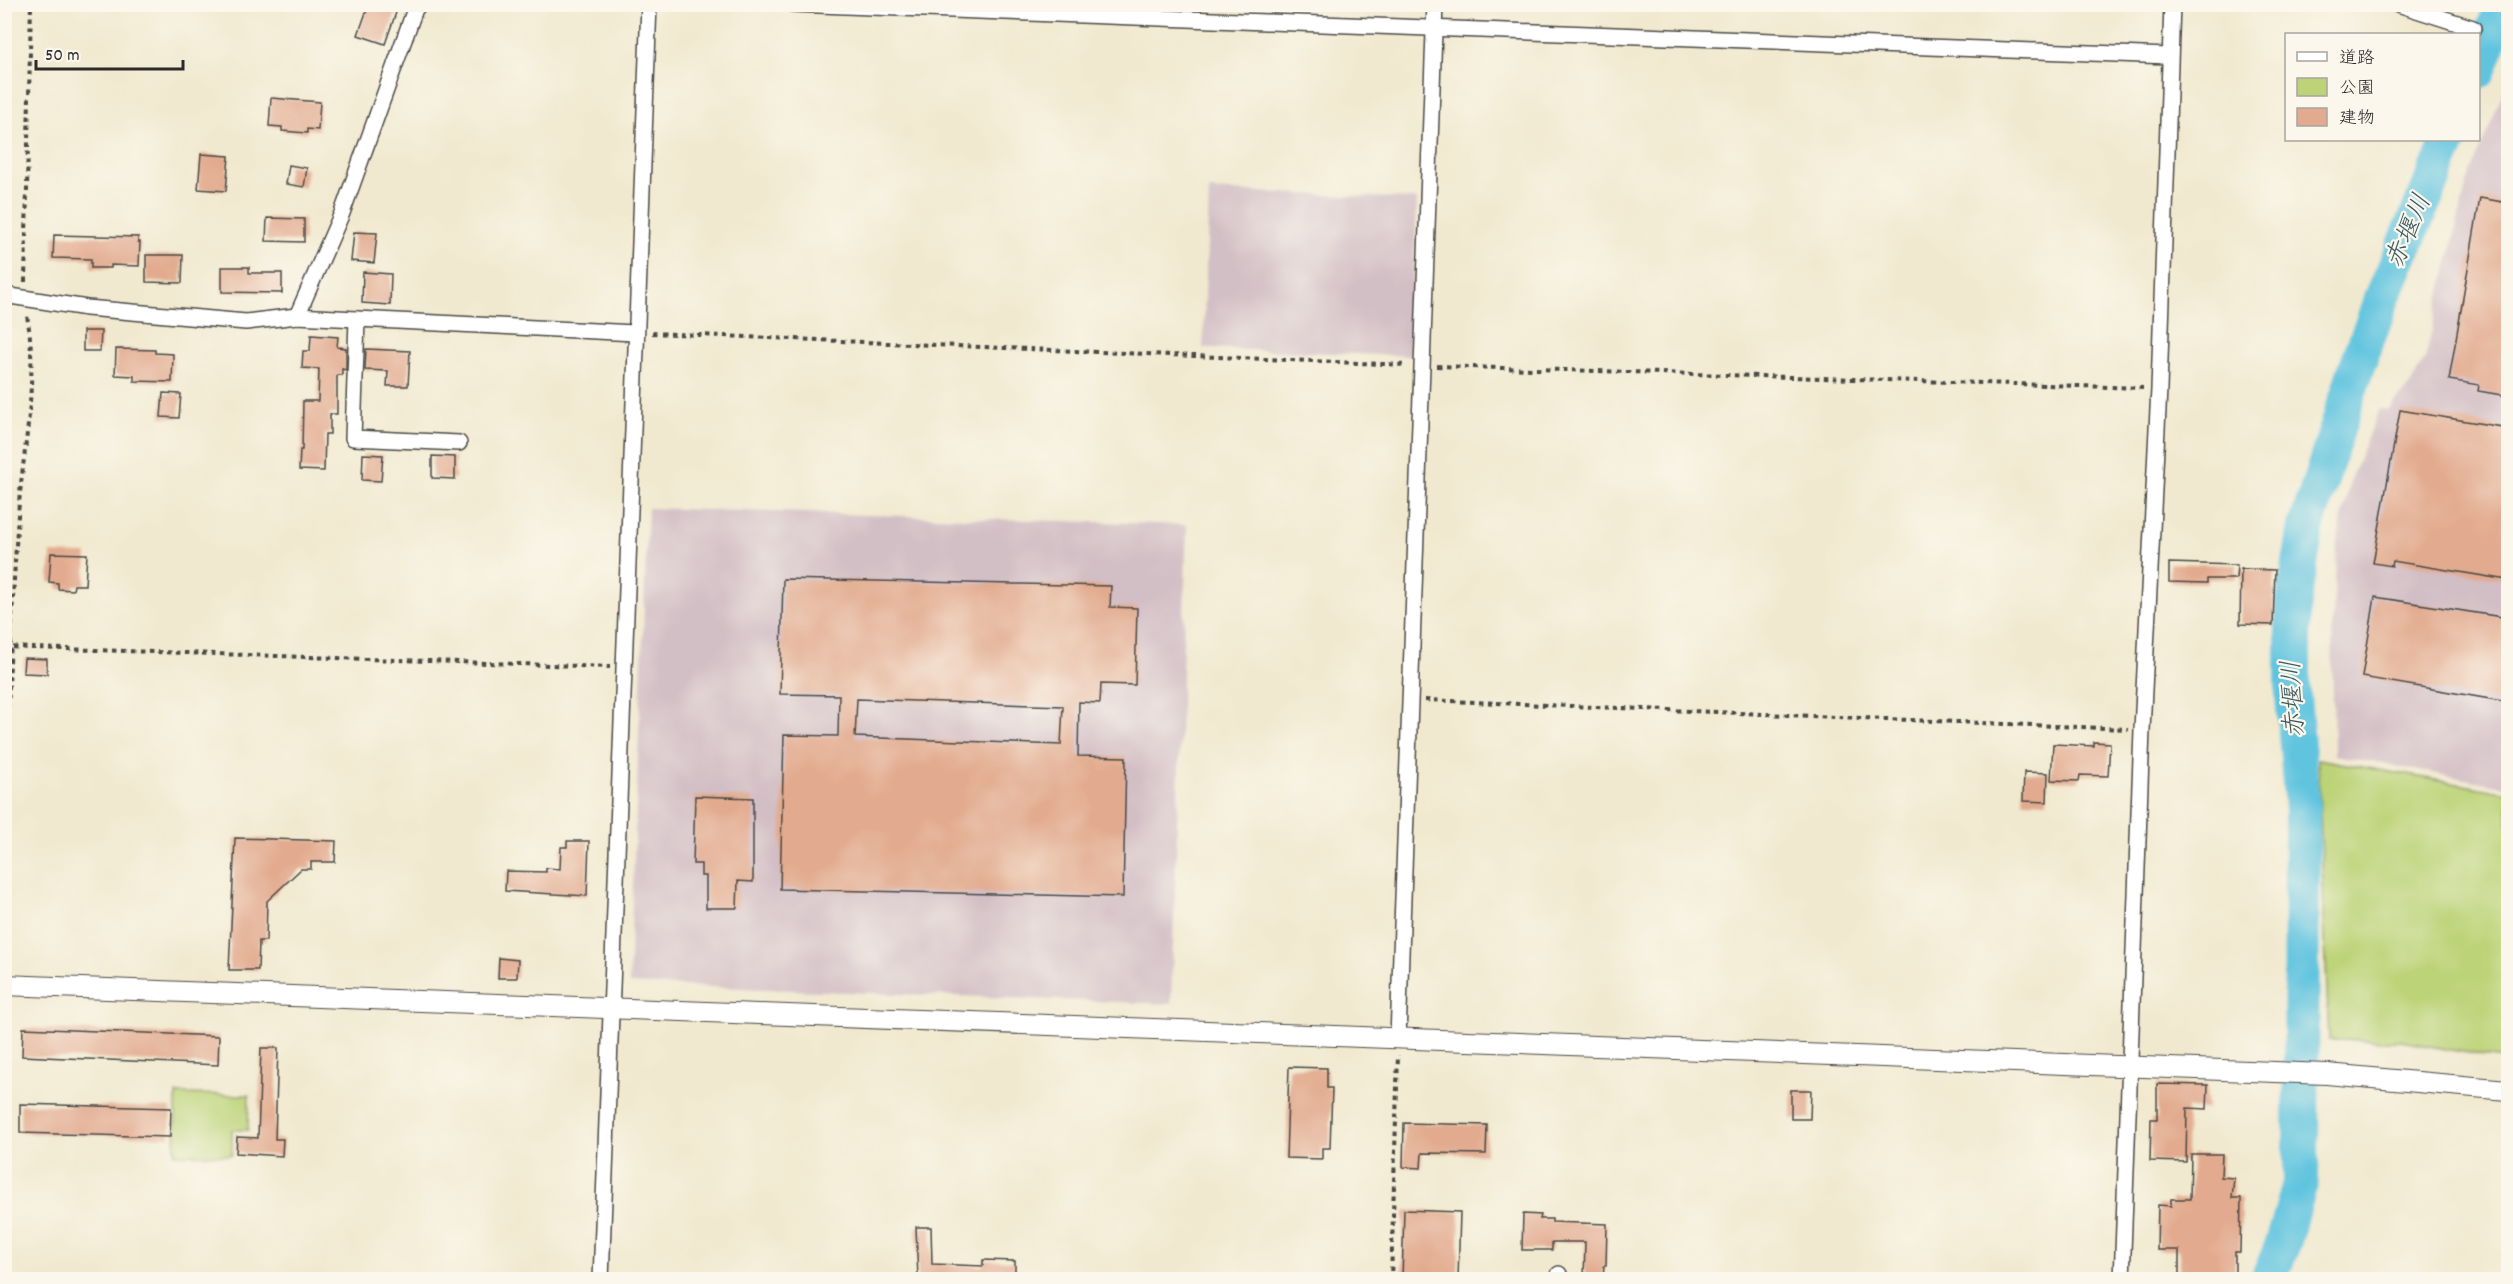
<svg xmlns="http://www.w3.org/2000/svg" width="2513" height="1284" font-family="Dekko,'Klee One',sans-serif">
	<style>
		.industrial { fill: #d2bec5 }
		.green { fill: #bcd377; stroke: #747f51; stroke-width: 1.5 }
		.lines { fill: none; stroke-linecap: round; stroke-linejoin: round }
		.river { stroke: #61c4df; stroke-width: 36 }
		.building { fill: #e2aa8e; fill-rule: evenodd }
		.minor-casing { stroke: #494844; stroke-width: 18 }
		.tertiary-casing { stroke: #494844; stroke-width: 22 }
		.path { stroke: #494844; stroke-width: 4; stroke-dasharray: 4.5 4.5; stroke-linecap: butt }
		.minor { stroke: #fff; stroke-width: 15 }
		.tertiary { stroke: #fff; stroke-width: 20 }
		.labels { text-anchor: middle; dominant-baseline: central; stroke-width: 4.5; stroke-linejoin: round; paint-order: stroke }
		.water-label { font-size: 26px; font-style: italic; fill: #3b5961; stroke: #fbf7ec }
	</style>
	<rect width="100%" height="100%" fill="#fbf7ec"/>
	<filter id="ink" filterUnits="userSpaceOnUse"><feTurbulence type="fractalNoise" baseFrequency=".0167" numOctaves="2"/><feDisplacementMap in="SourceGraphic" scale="12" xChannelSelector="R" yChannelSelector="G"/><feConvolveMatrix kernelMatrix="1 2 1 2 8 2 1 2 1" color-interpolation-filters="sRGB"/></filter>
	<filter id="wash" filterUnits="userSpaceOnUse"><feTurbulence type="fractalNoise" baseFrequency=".008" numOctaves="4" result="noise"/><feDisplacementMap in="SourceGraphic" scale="24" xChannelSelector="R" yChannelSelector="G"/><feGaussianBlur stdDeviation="1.35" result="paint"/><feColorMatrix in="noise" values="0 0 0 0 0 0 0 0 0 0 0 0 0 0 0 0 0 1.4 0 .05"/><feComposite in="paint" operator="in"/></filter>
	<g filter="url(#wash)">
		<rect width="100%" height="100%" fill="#f1e9cf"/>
		<g class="industrial">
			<polygon points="2508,80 2508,787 2334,755 2332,633 2337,542 2351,477 2379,409 2389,410 2411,383 2425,359 2467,183"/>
			<polygon points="1209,190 1417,199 1410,356 1203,348"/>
			<polygon points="648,508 1187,525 1171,1004 629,984"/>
		</g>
		<g class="green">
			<polygon points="2318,759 2508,793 2508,1060 2401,1041 2329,1040"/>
			<polygon points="176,1094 249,1095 248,1130 232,1130 232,1155 175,1154"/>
		</g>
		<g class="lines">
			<g class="river">
				<polyline points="2478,71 2503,4"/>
				<polyline points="2268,1280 2283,1244 2301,1180 2302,809 2293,695 2293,608 2306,527 2356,369 2382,298 2450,140"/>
			</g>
		</g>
		<g id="blocks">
			<g class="building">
				<polygon points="369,4 399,4 385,44 358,35"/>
				<polygon points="271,98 320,102 318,130 307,129 307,133 282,131 282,127 269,126"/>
				<polygon points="201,154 229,156 226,191 198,189"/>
				<polygon points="289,165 307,168 304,187 286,184"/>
				<polygon points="2480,198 2508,203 2508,396 2478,391 2479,385 2449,380"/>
				<polygon points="267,218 304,219 304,242 266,241"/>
				<polygon points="354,232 377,233 374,263 351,261"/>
				<polygon points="54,235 138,237 138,242 140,242 139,266 111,265 111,268 91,268 91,259 53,258"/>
				<polygon points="146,255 183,255 182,283 146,282"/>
				<polygon points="222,267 249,267 249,273 282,273 282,293 222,292"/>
				<polygon points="363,272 391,274 390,305 362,303"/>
				<polygon points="83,331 101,331 100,351 83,351"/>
				<polygon points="311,335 338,337 337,347 346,348 346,370 342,369 342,375 337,375 337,414 330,414 330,434 325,434 324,471 299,470 300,450 302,450 303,401 318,401 319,369 302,368 303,351 310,351"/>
				<polygon points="116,349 155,350 155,353 173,354 172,382 134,381 134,376 115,375"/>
				<polygon points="366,349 410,351 408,386 387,386 388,371 365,370"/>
				<polygon points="163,393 181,394 179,418 161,417"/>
				<polygon points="2400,410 2508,428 2508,580 2393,561 2392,566 2373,563"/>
				<polygon points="363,454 383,455 381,481 362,480"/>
				<polygon points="432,456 455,457 455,479 432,478"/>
				<polygon points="51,553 87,554 85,585 74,585 73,590 58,589 58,583 49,582"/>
				<polygon points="2169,563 2237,565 2236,579 2207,579 2207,583 2169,582"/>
				<polygon points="2241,569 2275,570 2273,625 2240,624"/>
				<path d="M783,579L1111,586L1110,607L1137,608L1135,685L1101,684L1100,703L1079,702L1078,756L1126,757L1123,897L780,889L784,735L838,736L839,695L780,694ZM857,699L1063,706L1061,745L855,737Z"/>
				<polygon points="2375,597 2508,618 2508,702 2362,677"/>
				<polygon points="24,658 47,659 47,674 23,673"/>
				<polygon points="2094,742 2110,743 2108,776 2080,775 2079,781 2051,780 2053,744 2094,746"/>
				<polygon points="2024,772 2048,773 2047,802 2023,801"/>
				<polygon points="695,796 753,798 753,882 738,881 737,908 706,908 706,876 701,876 701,864 693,864"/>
				<polygon points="235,838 336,841 335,862 311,862 311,869 301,869 267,901 266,941 259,941 258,970 229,970"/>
				<polygon points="567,841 589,841 587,896 505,891 506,871 546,872 546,868 560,869 561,847 567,847"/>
				<polygon points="499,958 518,960 517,978 498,978"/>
				<polygon points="23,1028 219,1036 218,1065 22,1056"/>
				<polygon points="261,1048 278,1048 275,1139 283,1139 282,1156 236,1153 237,1137 258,1138"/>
				<polygon points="1289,1067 1327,1068 1327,1088 1332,1088 1330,1148 1322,1148 1322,1159 1286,1158"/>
				<polygon points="2157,1084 2208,1085 2207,1109 2187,1108 2186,1162 2150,1161 2151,1119 2157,1119"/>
				<polygon points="1791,1090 1811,1090 1810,1119 1791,1119"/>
				<polygon points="20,1104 171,1108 170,1137 20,1133"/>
				<polygon points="1404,1123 1487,1125 1486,1154 1422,1153 1421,1168 1403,1167"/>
				<polygon points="2191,1154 2222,1154 2221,1177 2234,1178 2232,1198 2241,1198 2240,1252 2235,1252 2235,1278 2179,1277 2179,1250 2157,1250 2158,1205 2171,1206 2171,1199 2190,1199"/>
				<polygon points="1404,1210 1460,1212 1458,1280 1402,1280"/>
				<polygon points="1523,1214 1541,1215 1540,1219 1552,1219 1552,1222 1607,1224 1606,1266 1604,1266 1603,1280 1584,1280 1585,1242 1552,1242 1552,1250 1522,1250"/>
				<polygon points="916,1227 931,1227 932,1264 983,1266 983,1260 1015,1261 1015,1280 918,1280"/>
			</g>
		</g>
	</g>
	<g filter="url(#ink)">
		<use href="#blocks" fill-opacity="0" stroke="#494844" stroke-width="1.5"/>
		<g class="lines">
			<g class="minor-casing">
				<g id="minor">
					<polyline points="792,4 2169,56"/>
					<polyline points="2398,4 2473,28"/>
					<polyline points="4,295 87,308 246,322 297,316 635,333"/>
					<polyline points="297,316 342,213 415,9 420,4"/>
					<polyline points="357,319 353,438 459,443"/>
					<polyline points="1398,1038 1435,4"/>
					<polyline points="601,1280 649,4"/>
					<polyline points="1559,1280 1559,1274"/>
					<polyline points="2122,1280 2142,730 2159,389 2172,4"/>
				</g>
			</g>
			<g class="tertiary-casing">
				<polyline id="tertiary" points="4,985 2327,1074 2508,1090"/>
			</g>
			<g class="path">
				<polyline points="25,282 31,4"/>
				<polyline points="652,333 1406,365"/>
				<polyline points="1437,366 2143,388"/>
				<polyline points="4,647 610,667"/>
				<polyline points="1425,700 2128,729"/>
				<path d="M4,815C8,715 11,615 18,515C23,449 39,381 27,316"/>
				<polyline points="1391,1280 1398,1055"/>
			</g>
			<use href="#minor" class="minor"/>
			<use href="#tertiary" class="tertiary"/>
		</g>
	</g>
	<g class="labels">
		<g class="water-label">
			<text transform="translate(2410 232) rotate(-67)">赤堰川</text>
			<text transform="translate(2295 699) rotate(-93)">赤堰川</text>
		</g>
	</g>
	<rect width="2513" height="1284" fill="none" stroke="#fbf7ec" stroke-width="24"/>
	<rect x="2285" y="33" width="195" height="108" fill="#fbf7ec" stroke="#a8a59f" stroke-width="1.5"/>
	<rect x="2297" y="52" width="30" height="9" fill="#ffffff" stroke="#a8a59f" stroke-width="1.5"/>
	<text x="2339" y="63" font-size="18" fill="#2b2b2b">道路</text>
	<rect x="2297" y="78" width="30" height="18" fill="#bcd377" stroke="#a8a59f" stroke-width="1.5"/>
	<text x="2339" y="93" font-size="18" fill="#2b2b2b">公園</text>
	<rect x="2297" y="108" width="30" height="18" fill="#e2aa8e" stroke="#a8a59f" stroke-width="1.5"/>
	<text x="2339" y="123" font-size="18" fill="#2b2b2b">建物</text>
	<path d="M36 60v9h147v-9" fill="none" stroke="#2b2b2b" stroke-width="3"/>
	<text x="45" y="60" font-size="18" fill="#2b2b2b" stroke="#fbf7ec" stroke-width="4.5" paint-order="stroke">50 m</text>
</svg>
